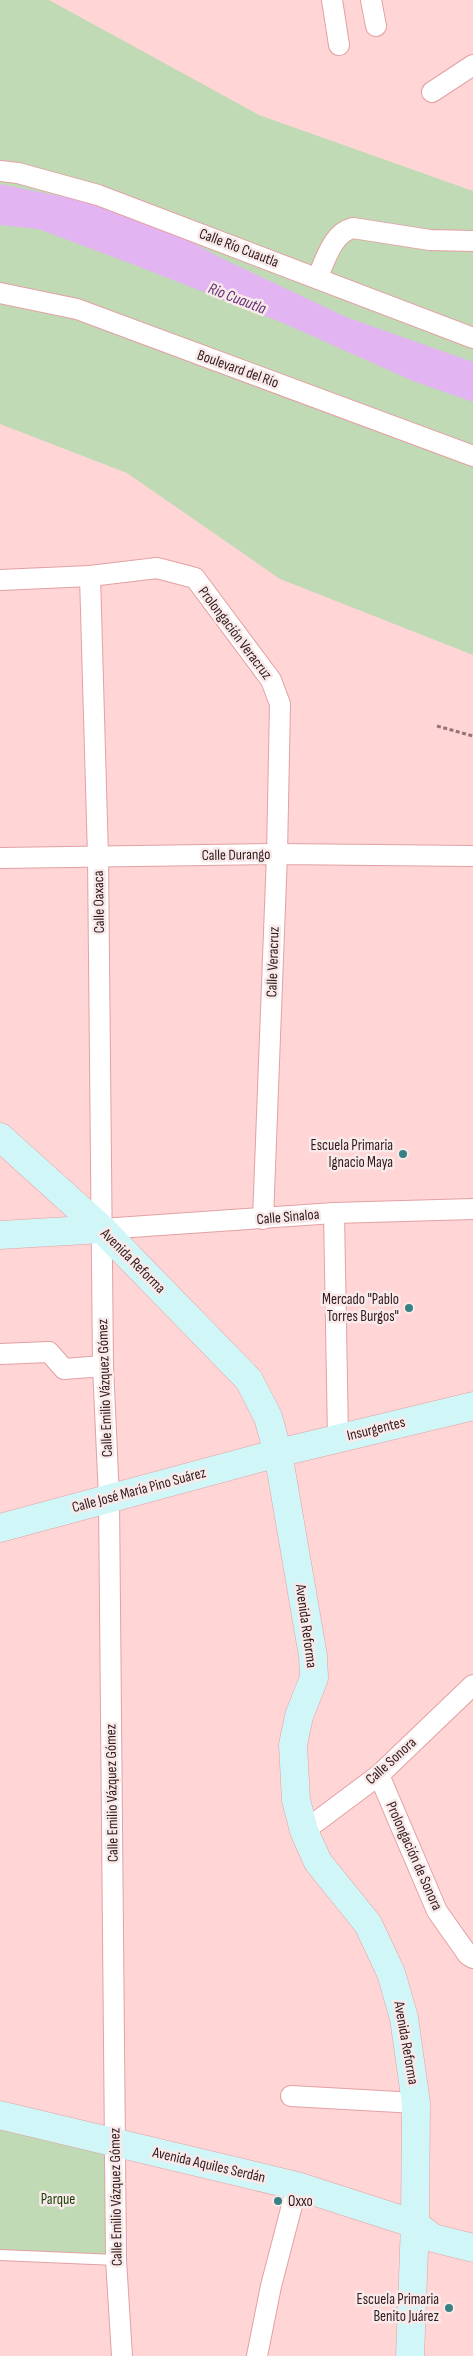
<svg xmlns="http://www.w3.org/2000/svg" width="473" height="2356" font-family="'Sofia Sans Condensed',sans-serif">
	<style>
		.green { fill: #bfdab4 }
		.water { fill: #e2b5f2 }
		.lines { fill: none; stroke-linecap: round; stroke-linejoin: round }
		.lane-casing { stroke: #e3a1a3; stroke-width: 12 }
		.street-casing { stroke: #e3a1a3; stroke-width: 22 }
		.secondary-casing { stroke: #e3a1a3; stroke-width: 29 }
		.path { stroke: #977576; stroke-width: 3; stroke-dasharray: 4 2.5; stroke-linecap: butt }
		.lane { stroke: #fff; stroke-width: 10 }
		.street { stroke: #fff; stroke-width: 20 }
		.secondary { stroke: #d0f6f7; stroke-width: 28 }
		.poi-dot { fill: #388182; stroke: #f8eaea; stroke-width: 2 }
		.labels { text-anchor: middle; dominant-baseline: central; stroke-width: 5; stroke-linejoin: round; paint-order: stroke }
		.street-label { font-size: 15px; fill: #331a1b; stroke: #f8eaea }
		.poi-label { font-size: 15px; fill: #331a1b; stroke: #f8eaea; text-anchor: end }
		.park-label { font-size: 15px; fill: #163f00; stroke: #f8eaea }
		.water-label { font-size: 16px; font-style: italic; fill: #632d74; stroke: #f8eaea }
	</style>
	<rect width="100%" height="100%" fill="#ffd5d6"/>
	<g class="green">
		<polygon points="0,0 49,0 259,115 473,191 473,655 280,579 127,473 0,424"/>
		<polygon points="0,2115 115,2142 116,2260 0,2255"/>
	</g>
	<polygon class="water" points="0,184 84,201 148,218 215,255 346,317 473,362 473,402 413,381 283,323 132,264 38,229 0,225"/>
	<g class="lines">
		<g class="lane-casing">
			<polyline id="lane" points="0,2255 116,2260"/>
		</g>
		<g class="street-casing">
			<g id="street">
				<polyline points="332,0 339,45"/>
				<polyline points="371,0 376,26"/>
				<polyline points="432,92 473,65"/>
				<polyline points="0,171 18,173 98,195 473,338"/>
				<path d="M317,278C326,260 332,233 353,228L430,240L473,241"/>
				<polyline points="0,293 77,309 473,456"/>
				<polyline points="90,576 98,857 103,1366 109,1498 116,2260 122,2356"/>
				<polyline points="0,580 90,576 157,568 195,578 271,680 280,704 277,854 263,1219"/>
				<polyline points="0,858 277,854 473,856"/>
				<polyline points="334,1213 338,1438"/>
				<polyline points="102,1229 334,1213 473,1209"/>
				<polyline points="0,1354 49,1352 64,1369 103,1366"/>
				<polyline points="379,1775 437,1911 468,1955 473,1958"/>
				<polyline points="304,1831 379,1775 473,1685"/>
				<polyline points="291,2096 416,2103"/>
				<polyline points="257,2356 271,2286 297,2186"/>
			</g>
		</g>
		<g class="secondary-casing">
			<g id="secondary">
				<polyline points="0,1137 102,1229 249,1380 268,1417 278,1453 313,1656 314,1678 299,1716 293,1745 296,1800 304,1831 318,1862 368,1924 391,1973 404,2018 416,2103 415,2224 410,2356"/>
				<polyline points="0,1235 102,1229"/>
				<polyline points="0,1528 278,1453 473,1406"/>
				<polyline points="0,2115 297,2186 415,2224 433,2238 473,2248"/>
			</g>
		</g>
		<polyline class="path" points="437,726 473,736"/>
		<use href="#lane" class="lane"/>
		<use href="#street" class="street"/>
		<use href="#secondary" class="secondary"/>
	</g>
	<g class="poi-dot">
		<circle cx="403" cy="1154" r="5"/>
		<circle cx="409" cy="1308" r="5"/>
		<circle cx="278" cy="2201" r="5"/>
		<circle cx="449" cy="2308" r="5"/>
	</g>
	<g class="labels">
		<g class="street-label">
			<text transform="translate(239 248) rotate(21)">Calle Río Cuautla</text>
			<text transform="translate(238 369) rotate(20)">Boulevard del Río</text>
			<text transform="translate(235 633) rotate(53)">Prolongación Veracruz</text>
			<text transform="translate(236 855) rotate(-1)">Calle Durango</text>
			<text transform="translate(99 902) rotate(-91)">Calle Oaxaca</text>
			<text transform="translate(273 962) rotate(-88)">Calle Veracruz</text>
			<text transform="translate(288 1217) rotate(-5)">Calle Sinaloa</text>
			<text transform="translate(133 1261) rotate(45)">Avenida Reforma</text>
			<text transform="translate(105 1388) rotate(-92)">Calle Emilio Vázquez Gómez</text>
			<text transform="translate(376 1429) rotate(-14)">Insurgentes</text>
			<text transform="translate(139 1490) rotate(-15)">Calle José María Pino Suárez</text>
			<text transform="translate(306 1626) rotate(82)">Avenida Reforma</text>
			<text transform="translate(391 1761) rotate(-42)">Calle Sonora</text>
			<text transform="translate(112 1793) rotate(-91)">Calle Emilio Vázquez Gómez</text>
			<text transform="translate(414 1856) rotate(66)">Prolongación de Sonora</text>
			<text transform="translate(406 2043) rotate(80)">Avenida Reforma</text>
			<text transform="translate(209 2165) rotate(13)">Avenida Aquiles Serdán</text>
			<text transform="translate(116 2197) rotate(-91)">Calle Emilio Vázquez Gómez</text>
		</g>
		<g class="poi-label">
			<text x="393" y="1145">Escuela Primaria<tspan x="393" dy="17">Ignacio Maya</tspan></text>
			<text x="399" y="1299">Mercado "Pablo<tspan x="399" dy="17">Torres Burgos"</tspan></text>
			<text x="288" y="2201" text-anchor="start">Oxxo</text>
			<text x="439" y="2299">Escuela Primaria<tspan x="439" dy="17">Benito Juárez</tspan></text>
		</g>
		<g class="park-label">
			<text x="58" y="2199">Parque</text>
		</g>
		<g class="water-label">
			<text transform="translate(237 299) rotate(21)">Rio Cuautla</text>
		</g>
	</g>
</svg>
